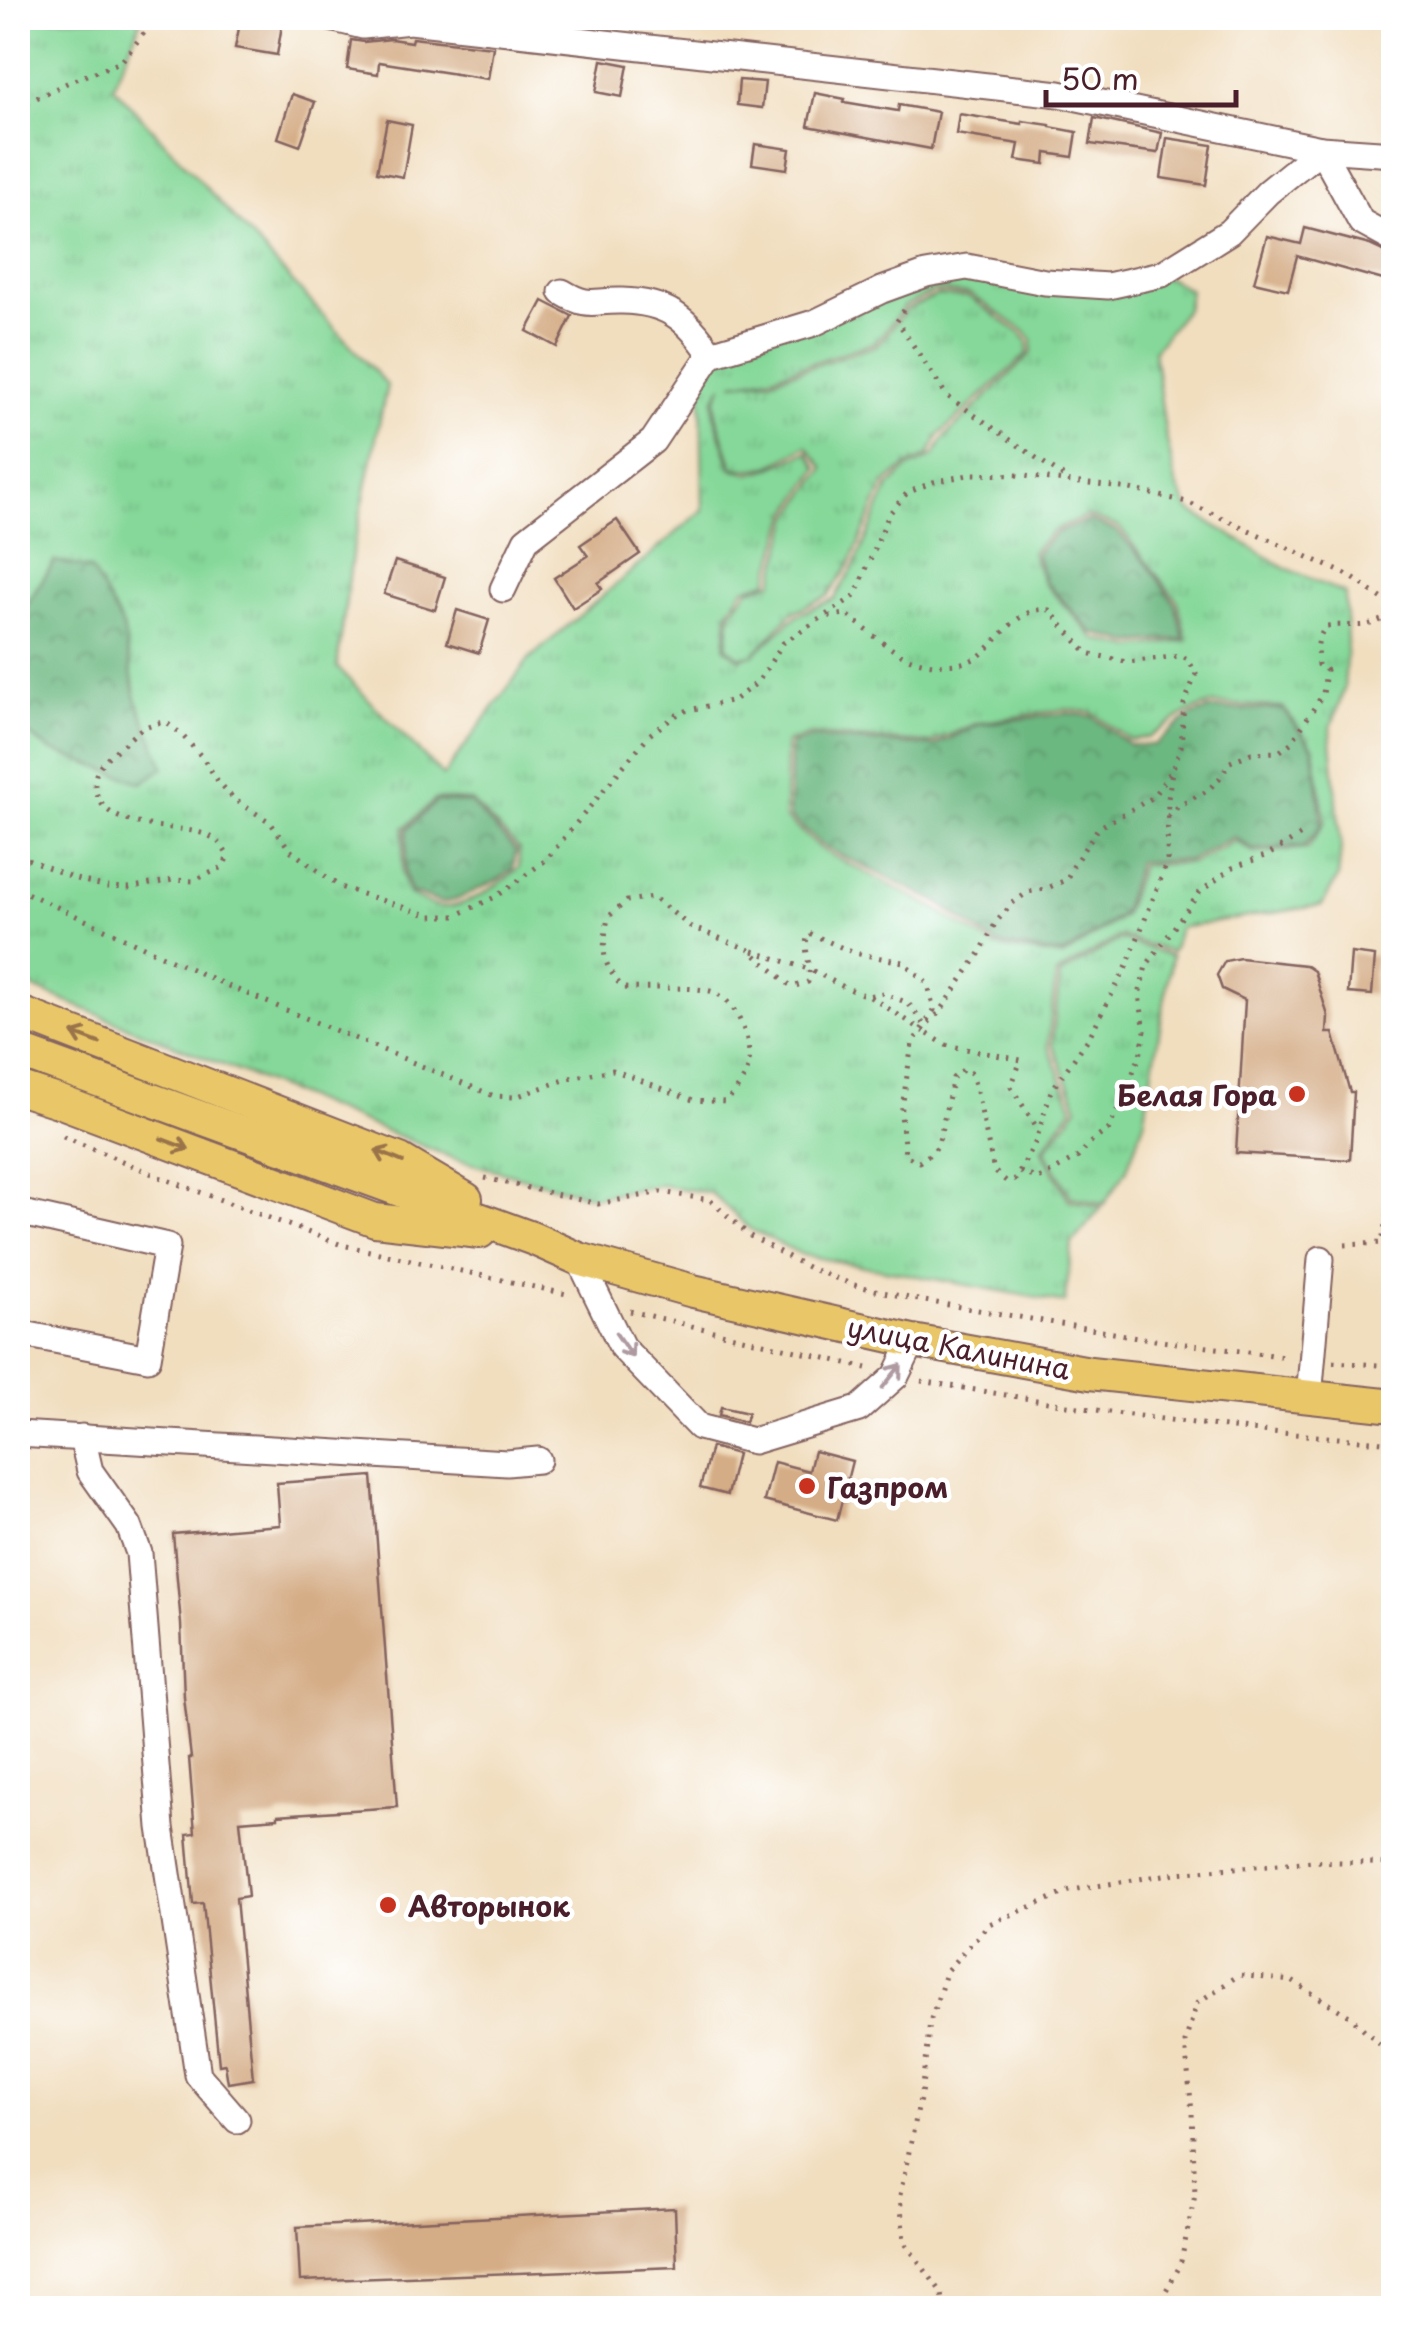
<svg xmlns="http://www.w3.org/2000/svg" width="1411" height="2326" font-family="'Playpen Sans',sans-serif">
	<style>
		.grass { fill: url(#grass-tufts); stroke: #687c62; stroke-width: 2.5; fill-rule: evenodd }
		.forest { fill: url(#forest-crowns); stroke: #5b6c56; stroke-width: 2.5 }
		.building { fill: #d4ac85 }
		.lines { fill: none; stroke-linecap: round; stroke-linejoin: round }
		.minor-casing { stroke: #84625f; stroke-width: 29 }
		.major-casing { stroke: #84625f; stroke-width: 36 }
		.path { stroke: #84625f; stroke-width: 5; stroke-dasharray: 2.5 8; stroke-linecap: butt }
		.minor { stroke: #fff; stroke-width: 25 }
		.major { stroke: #e9c769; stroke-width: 32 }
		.path-bridge { stroke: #84625f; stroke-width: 5; stroke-dasharray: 2.5 8; stroke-linecap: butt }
		.oneway { stroke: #9a734a }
		.oneway2 { stroke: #ae9aa0 }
		.poi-dot { fill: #c8321e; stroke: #fff; stroke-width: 4 }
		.labels { text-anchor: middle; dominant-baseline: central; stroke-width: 9; stroke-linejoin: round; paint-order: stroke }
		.poi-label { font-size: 28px; font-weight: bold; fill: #4a1f2b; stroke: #fff; text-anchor: start }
		.street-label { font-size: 28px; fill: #4a1f2b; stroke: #fff }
	</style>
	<defs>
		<pattern id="grass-tufts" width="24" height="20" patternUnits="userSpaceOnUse" patternTransform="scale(2.5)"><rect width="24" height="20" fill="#85d899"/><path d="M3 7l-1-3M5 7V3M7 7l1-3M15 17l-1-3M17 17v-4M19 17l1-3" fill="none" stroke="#74b984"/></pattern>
		<pattern id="forest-crowns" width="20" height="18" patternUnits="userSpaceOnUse" patternTransform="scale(2.5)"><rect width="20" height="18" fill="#6cb881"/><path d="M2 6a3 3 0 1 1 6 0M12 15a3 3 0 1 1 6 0" fill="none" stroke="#5b956a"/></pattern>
	</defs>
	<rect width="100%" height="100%" fill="#fff"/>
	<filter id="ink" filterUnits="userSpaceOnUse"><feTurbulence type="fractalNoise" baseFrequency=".01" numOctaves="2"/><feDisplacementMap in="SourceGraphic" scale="20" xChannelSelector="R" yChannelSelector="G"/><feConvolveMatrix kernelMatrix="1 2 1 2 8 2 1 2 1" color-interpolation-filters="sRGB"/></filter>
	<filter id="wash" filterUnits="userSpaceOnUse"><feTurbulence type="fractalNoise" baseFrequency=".0048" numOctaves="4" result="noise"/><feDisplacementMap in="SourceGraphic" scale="40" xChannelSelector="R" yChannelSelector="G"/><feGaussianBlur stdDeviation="2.25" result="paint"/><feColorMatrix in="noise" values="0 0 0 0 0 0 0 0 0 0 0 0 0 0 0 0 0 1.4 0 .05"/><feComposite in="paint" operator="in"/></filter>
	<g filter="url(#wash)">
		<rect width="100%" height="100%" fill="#f1debf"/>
		<g class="grass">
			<path d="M18,18H142L113,86L387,385L352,555L337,667L443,776L529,659L703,510L701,387L717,357L928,276L1169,278L1190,290L1186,309L1154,350L1165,431L1176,483L1189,510L1286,568L1345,594L1347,643L1344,689L1330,730L1341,847L1338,877L1322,905L1179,928L1172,952L1120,936L1056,974L1048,1045L1073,1107L1042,1150L1069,1200L1102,1207L1072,1243L1065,1303L803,1255L750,1229L711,1193L659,1185L594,1197L455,1159L18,982V727L50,750L163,767L136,699L123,627L54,562L18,618ZM935,291L970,294L1023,330L1032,340V353L944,438L934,456L907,469L888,488L854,567L834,599L797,615L752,656L793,612L828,596L849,566L884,485L905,467L929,455L939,435L1028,353V342L1020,333L969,297L937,295L907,309L878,345L770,380L733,383L769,377L876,342L905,306ZM723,385L716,399V414L733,467C762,476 782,459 807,446L824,468L791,516L773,582L749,589L731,613L727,647L740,657L751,655L740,659L725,648L728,612L744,588L768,581L788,514L818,468L808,452L765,470L749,474L731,468L714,415V399ZM1087,516L1119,527L1178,601L1187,641L1132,648L1095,639L1044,583L1032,552L1053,531ZM1211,704L1283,707L1314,748L1325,822L1308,848L1255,853L1235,841L1193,863L1141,865L1124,915L1063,957L996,947L935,908L824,851L785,818L786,743L810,735L931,743L977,723L1065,709L1091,712L1130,740L1149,737L1189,712ZM436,799L471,801L519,849V867C503,883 463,910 439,907C430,906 418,898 409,894L402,874L404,828Z"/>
			<polygon points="1120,939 1172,956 1144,1122 1126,1171 1104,1204 1071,1197 1045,1150 1078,1107 1052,1043 1060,975"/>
		</g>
		<g class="forest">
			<polygon points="1088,520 1117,531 1147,564 1175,603 1184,639 1131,643 1093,633 1045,581 1036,553 1056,533"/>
			<polygon points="55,561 91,569 123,627 136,699 164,767 142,783 50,750 18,727 18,618"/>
			<polygon points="1211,709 1282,709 1313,748 1322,824 1305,846 1254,850 1234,837 1191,860 1138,862 1122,914 1063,955 997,944 937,902 826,848 789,817 790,745 811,738 934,746 980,724 1067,713 1091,716 1130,745 1154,745 1190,716"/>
			<polygon points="437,801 470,803 516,851 513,868 501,878 456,900 441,903 411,892 405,874 407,829"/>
		</g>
		<g id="blocks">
			<g class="building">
				<polygon points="241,18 282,25 277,55 235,48"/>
				<polygon points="412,38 493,47 488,79 379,62 378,74 347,69 351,40 364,42 391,39 411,42"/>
				<polygon points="602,60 628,65 622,97 596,92"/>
				<polygon points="739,80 765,82 762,108 737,105"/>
				<polygon points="815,93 845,99 844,102 898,111 899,105 938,112 931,149 808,126"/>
				<polygon points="292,94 315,102 300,146 278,138"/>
				<polygon points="959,114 1022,124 1022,121 1050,125 1050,127 1077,132 1073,157 1046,153 1045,164 1016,160 1019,144 956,134"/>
				<polygon points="1094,118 1162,133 1158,153 1090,144"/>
				<polygon points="387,120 412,125 403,177 377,172"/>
				<polygon points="1167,138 1212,145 1206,185 1161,178"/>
				<polygon points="755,144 790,149 787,169 752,164"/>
				<polygon points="1305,228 1370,245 1394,256 1394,283 1297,256 1288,290 1254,282 1267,236 1301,244"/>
				<polygon points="543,301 572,316 557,347 527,331"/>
				<polygon points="617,520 640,554 598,583 602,589 573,608 554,578 588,556 580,545"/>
				<polygon points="395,561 445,577 435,610 384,594"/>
				<polygon points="457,610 489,620 479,653 447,643"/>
				<polygon points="1351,953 1375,956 1372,995 1348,993"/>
				<polygon points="1240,958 1305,965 1314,971 1328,1016 1327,1033 1333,1033 1350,1092 1354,1092 1350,1160 1236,1153 1245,1000 1222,989 1217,975 1225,961"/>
				<polygon points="721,1407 748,1413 745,1422 719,1415"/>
				<polygon points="711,1447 737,1454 727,1495 700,1488"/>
				<polygon points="814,1451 852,1461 837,1520 764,1501 774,1462 809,1471"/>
				<polygon points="372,1476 397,1807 278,1815 278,1818 240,1821 248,1896 236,1898 253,2079 228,2083 225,2064 219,2065 203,1903 193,1904 187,1834 195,1833 189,1758 191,1758 184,1697 181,1624 173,1534 280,1525 277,1483"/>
				<polygon points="675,2208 677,2267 300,2281 297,2227"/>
			</g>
		</g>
	</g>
	<g filter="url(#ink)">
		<use href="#blocks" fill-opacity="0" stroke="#84625f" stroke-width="2.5"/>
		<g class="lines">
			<g class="minor-casing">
				<g id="minor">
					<polyline points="330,18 363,26 410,21 1059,94 1321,149 1394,154"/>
					<polyline points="711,354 814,323 882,290 926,274 967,267 1045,282 1108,286 1162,274 1229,232 1268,192 1321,149 1361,222 1394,240"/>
					<path d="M503,589L526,540L653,441L711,354C687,318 667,302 622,301C593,300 590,309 562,292"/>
					<polyline points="18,1212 167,1246 148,1358 18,1333"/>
					<polyline points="579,1259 622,1347 699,1427 753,1441 859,1409 896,1376 913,1341"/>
					<polyline points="1309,1398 1321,1259"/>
					<polyline points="18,1434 507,1463 538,1460"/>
					<polyline points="82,1437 90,1471 129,1526 139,1553 161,1827 198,2075 237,2120"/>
				</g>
			</g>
			<g class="major-casing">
				<g id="major">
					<polyline points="18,1012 400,1160 466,1199"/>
					<polyline points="18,1051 534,1239 579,1259 693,1291 913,1341 1090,1373 1394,1406"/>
					<polyline points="18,1088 61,1102 375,1220 480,1232"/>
				</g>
			</g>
			<g class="path">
				<polyline points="18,107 71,81 121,62 156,18"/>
				<polyline points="904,310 897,321 947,396 1067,479"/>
				<polyline points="18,474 27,486 18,507"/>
				<path d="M1168,816L1180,805L1207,791L1219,779L1230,762L1251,753L1279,752L1292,742L1323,694L1326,670L1318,665C1317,649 1316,638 1327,626C1359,623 1366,632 1394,612"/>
				<path d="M18,855L76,879L107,887L128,888L173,880L193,881L223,867L228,856C222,846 219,840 207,835C174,822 99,834 95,785C94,767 106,758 119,748C139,732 137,726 165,722L180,733L202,757L218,781L235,800L270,822L290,850L340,887L431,916H455L497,896L546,860L649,735L681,712L734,700L758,682L783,643L855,596L889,514L907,493L933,482L973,474L1016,475L1130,489L1187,502L1350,576L1394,607"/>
				<path d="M18,889L228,986L494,1096L515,1097L570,1078L613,1070L693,1100L726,1102C736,1091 748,1077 749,1062C751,1038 735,997 710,991C687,986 648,989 623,988C599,960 603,951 608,917L627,901L653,897L691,927L750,950L792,987L808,982C813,963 801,948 809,933L854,953L903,962L928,984L934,1010L912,1044L901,1114L905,1155L919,1162L933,1152L938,1145L953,1078L964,1069L971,1073L976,1087L994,1171L1006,1181L1015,1180L1036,1141L1051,1091L1088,1039L1126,968L1167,863L1168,799L1172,771L1181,747L1184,704L1196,674L1188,659L1181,656L1127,662L1087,653L1049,610C1019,605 1000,640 979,656C962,668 930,666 911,659C890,651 865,628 846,614L824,617"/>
				<polyline points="753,951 811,970 844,987 867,996 883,993 908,1003 925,1026 940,1012 980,953 996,922 1014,902 1028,892 1045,889 1066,880 1076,861 1098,828 1152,798 1170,773"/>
				<polyline points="870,997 905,1019"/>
				<polyline points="928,1034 946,1045 1021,1060 1011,1087 1039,1131"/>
				<polyline points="63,1136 162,1178 342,1245 571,1295"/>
				<polyline points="1020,1172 1039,1179 1078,1157 1091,1142 1109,1129 1140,1056 1145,1031 1139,995 1146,966 1200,892 1232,868 1268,855 1306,832"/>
				<polyline points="485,1178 598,1204 661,1192 710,1200 750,1236 809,1268 854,1285 913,1299 1161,1341 1288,1357"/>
				<polyline points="1345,1245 1382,1243 1394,1169"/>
				<polyline points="630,1311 867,1368"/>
				<polyline points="1333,1362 1394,1366"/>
				<polyline points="921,1381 1115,1413 1249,1430 1394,1443"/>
				<polyline points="944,2308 942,2293 904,2242 900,2195 921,2094 930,2022 947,1970 989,1924 1072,1890 1176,1873 1313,1861 1394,1864"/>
				<polyline points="1156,2308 1180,2266 1195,2195 1192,2112 1185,2042 1197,2003 1239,1975 1292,1981 1351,2017 1394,2058"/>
			</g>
			<use href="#minor" class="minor"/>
			<use href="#major" class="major"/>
			<polyline class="path-bridge" points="905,1019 928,1034"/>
		</g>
		<defs><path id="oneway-shaft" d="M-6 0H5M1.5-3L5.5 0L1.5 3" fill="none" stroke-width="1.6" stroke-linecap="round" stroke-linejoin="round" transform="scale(2.5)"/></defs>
		<g class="oneway">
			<use href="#oneway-shaft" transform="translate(86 1038) rotate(-159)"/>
			<use href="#oneway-shaft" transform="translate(175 1144) rotate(21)"/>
			<use href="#oneway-shaft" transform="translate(389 1156) rotate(-157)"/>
		</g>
		<g class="oneway2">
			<use href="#oneway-shaft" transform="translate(624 1345) rotate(55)"/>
			<use href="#oneway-shaft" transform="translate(892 1376) rotate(-51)"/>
		</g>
	</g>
	<g class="poi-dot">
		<circle cx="1297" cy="1094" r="10"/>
		<circle cx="807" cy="1486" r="10"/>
		<circle cx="388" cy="1905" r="10"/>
	</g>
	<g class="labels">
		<g class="poi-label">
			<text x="1277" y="1094" text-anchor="end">Белая Гора</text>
			<text x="827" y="1486">Газпром</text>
			<text x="408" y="1905">Авторынок</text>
		</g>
		<g class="street-label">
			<text transform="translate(959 1347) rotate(11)">улица Калинина</text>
		</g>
	</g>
	<rect width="1411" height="2326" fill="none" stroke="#fff" stroke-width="60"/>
	<path d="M1046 90v15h190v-15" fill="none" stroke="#4a1f2b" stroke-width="5"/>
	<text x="1061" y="90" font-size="30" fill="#4a1f2b" stroke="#ffffff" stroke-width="8" paint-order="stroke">50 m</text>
</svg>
